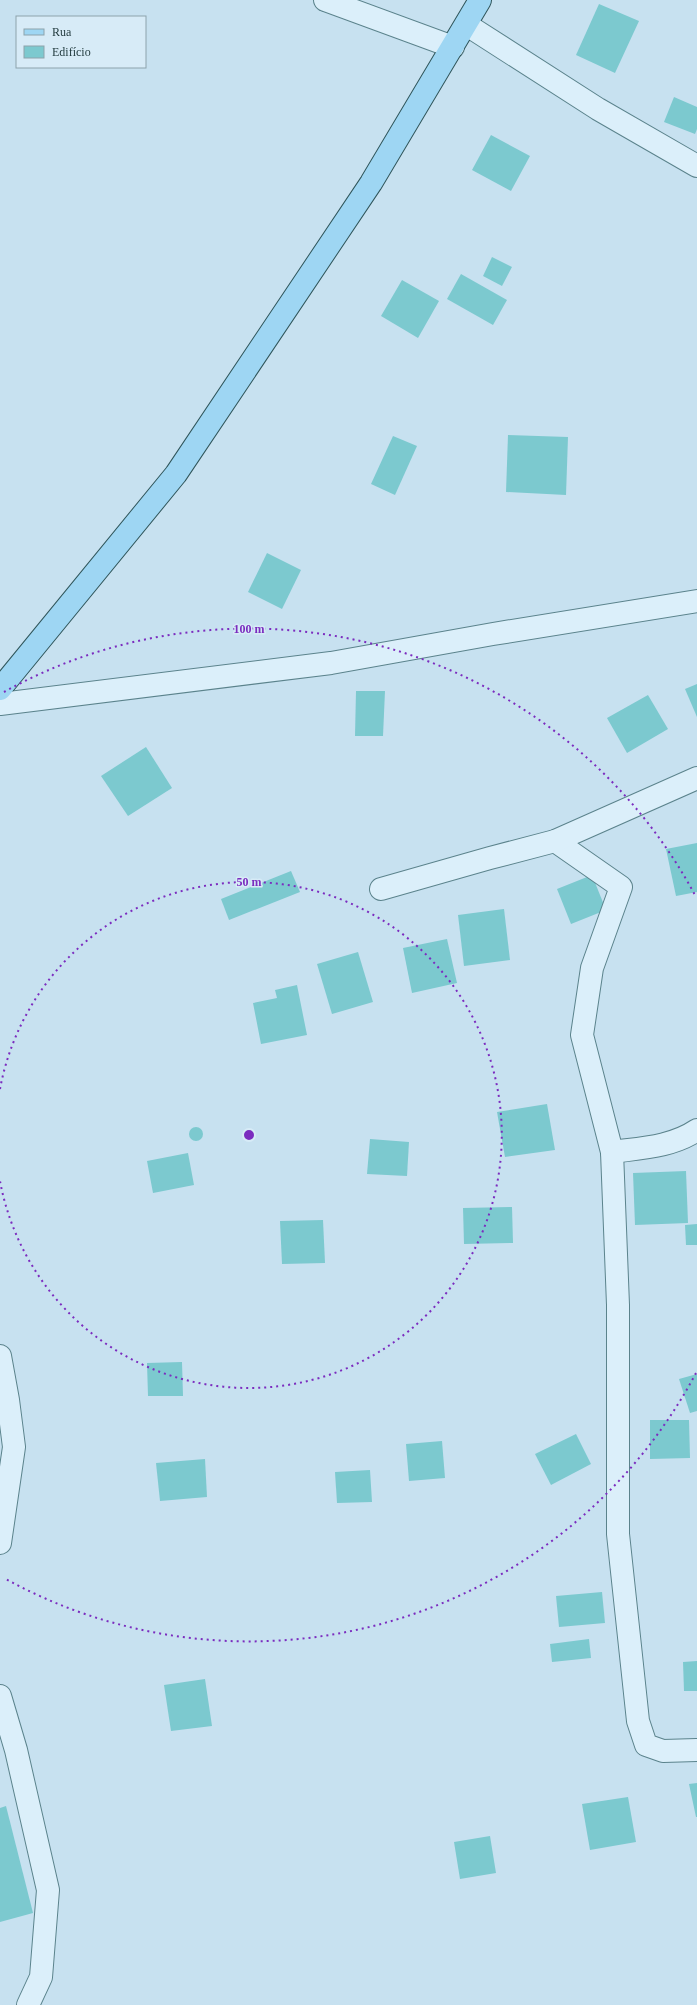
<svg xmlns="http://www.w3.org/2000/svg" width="697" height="2005" font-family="'Times New Roman',serif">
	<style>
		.building { fill: #7cc9cf }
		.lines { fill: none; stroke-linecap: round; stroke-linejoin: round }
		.minor-casing { stroke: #5b838c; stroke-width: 24 }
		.major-casing { stroke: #2f555a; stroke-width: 24 }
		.minor { stroke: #dbeffa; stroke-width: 22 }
		.major { stroke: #9ed6f3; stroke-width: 22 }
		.ring { fill: none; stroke: #7b2cbf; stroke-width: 2; stroke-dasharray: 2 4 }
		.centre { fill: #7b2cbf; stroke: #d7ebf7; stroke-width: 2 }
		.ring-label { font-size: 12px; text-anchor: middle; font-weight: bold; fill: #7b2cbf; stroke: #d7ebf7; stroke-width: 3; stroke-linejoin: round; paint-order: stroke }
	</style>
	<rect width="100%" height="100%" fill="#c7e1f0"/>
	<g class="building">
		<polygon points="599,4 639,21 615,73 576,55"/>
		<polygon points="674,97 697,107 697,129 695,134 664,122"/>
		<polygon points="491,135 530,156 511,191 472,170"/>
		<polygon points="492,257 512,267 502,286 483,276"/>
		<polygon points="461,274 507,300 493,325 447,299"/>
		<polygon points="402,280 439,301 418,338 381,316"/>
		<polygon points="508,435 568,437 566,495 506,492"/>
		<polygon points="393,436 417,446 395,495 371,484"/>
		<polygon points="267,553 301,570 282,609 248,592"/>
		<polygon points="697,684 697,717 685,689"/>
		<polygon points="356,691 385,691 383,736 355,736"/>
		<polygon points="648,695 668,729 627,753 607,718"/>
		<polygon points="146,747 172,788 128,816 101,776"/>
		<polygon points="697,843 697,892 676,896 666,849"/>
		<polygon points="291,871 300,892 229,920 221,899"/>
		<polygon points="592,875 606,910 571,924 557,889"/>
		<polygon points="504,909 510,960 464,966 458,915"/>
		<polygon points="447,939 457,983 412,993 403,948"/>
		<polygon points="358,952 373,1002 332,1014 317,964"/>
		<polygon points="297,985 307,1035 261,1044 253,1003 277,998 275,990"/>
		<polygon points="547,1104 555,1150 505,1157 497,1112"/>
		<circle cx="196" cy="1134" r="7"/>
		<polygon points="370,1139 409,1142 407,1176 367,1174"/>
		<polygon points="188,1153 194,1185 153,1193 147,1161"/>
		<polygon points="686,1171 688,1223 635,1225 633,1173"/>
		<polygon points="512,1207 513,1243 464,1244 463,1208"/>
		<polygon points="323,1220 325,1263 282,1264 280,1221"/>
		<polygon points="697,1224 697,1245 686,1245 685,1225"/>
		<polygon points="182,1362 183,1396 148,1396 147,1363"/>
		<polygon points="697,1374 697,1411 690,1413 679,1379"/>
		<polygon points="650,1420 689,1420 690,1458 650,1459"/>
		<polygon points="576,1434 591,1464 551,1485 535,1454"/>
		<polygon points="442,1441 445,1478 409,1481 406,1444"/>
		<polygon points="205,1459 207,1497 160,1501 156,1463"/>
		<polygon points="370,1470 372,1502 337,1503 335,1472"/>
		<polygon points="602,1592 605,1623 559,1627 556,1596"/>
		<polygon points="589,1639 591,1658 552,1662 550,1644"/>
		<polygon points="697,1661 697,1691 684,1691 683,1662"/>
		<polygon points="205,1679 212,1726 171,1731 164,1685"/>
		<polygon points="697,1783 697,1817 696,1817 689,1784"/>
		<polygon points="628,1797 636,1842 590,1850 582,1804"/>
		<polygon points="6,1806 33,1913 0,1922 0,1808"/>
		<polygon points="490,1836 496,1873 460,1879 454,1842"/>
	</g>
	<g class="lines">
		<g class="minor-casing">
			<g id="minor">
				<polyline points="325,0 453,47"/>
				<polyline points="467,25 598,109 697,166"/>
				<polyline points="0,704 331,663 493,634 697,601"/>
				<polyline points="555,841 621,887 592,968 582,1035 612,1152 618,1305 618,1534 638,1721 646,1745 663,1751 697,1750"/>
				<polyline points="381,889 490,858 555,841 697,778"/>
				<path d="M612,1152C641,1148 672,1147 697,1130"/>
				<polyline points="0,1356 8,1400 14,1447 0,1543"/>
				<polyline points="0,1696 16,1750 48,1890 41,1977 28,2005"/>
			</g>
		</g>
		<g class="major-casing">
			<polyline id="major" points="0,689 176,474 371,183 480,0"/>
		</g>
		<use href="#minor" class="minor"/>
		<use href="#major" class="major"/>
	</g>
	<g class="ring">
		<path d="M0 1089A253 253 0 1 1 0 1181"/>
		<path d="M696 1373A506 506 0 0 1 4 1578M4 692A506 506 0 0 1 696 897"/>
	</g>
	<circle cx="249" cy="1135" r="6" class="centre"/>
	<g class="ring-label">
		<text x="249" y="633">100 m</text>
		<text x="249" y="886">50 m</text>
	</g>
	<rect x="16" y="16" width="130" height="52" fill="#d7ebf7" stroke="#8da3ac"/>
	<rect x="24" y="29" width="20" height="6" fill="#9ed6f3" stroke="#8da3ac"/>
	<text x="52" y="36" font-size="12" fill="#1f383c">Rua</text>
	<rect x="24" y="46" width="20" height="12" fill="#7cc9cf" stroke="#8da3ac"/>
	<text x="52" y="56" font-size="12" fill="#1f383c">Edifício</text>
</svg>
